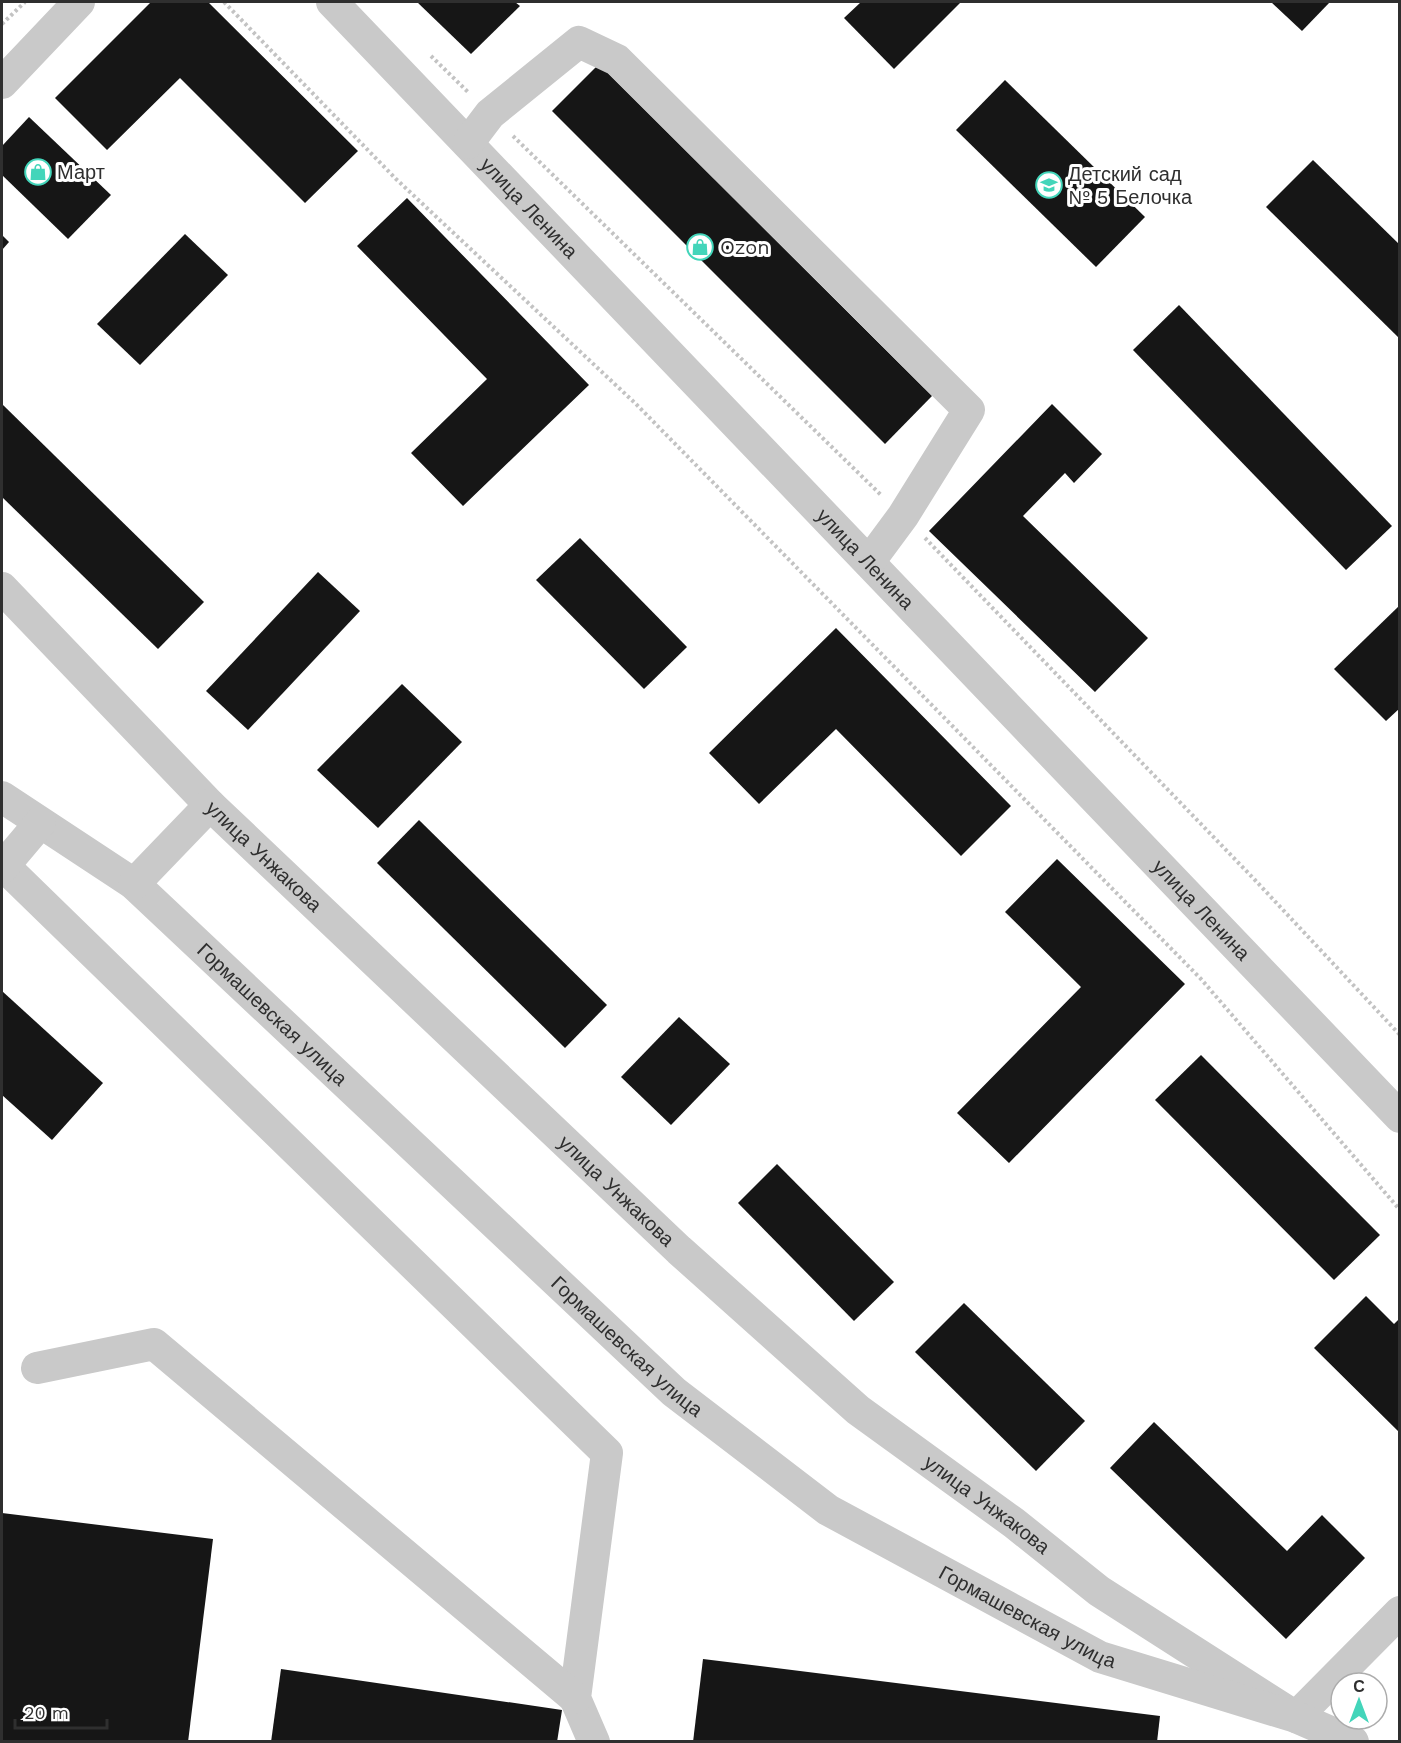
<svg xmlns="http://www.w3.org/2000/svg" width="1401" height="1743" font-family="'Work Sans',sans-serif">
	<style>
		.building { fill: #161616 }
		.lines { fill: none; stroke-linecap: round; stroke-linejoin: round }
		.path { stroke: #c3c3c3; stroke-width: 4; stroke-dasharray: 3 3; stroke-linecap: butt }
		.minor { stroke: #c9c9c9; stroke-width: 32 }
		.labels { text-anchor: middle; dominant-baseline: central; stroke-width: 6; stroke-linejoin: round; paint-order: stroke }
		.poi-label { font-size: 20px; fill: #2f2f2f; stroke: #fff; text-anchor: start }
		.street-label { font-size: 20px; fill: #2f2f2f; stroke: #fff }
	</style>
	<rect width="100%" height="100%" fill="#fff"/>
	<g class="building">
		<polygon points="151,2 208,2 358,151 305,203 180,78 107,150 55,98"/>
		<polygon points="417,2 515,2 520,6 471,54"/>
		<polygon points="861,2 961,2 894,69 844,18"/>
		<polygon points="1271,2 1330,2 1302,31"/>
		<polygon points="599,64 932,396 885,444 552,111"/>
		<polygon points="1005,80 1145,217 1096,267 956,130"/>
		<polygon points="29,117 111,195 68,239 2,175 2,146"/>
		<polygon points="1313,160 1400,245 1400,339 1266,207"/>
		<polygon points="407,198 589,385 463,506 411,453 487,379 357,246"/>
		<polygon points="185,234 228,275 140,365 97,324"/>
		<polygon points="2,235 9,242 2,250"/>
		<polygon points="1179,305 1392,526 1346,570 1133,350"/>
		<polygon points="2,404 204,602 158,649 2,497"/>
		<polygon points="1052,404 1102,454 1074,483 1065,473 1023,516 1148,638 1095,692 929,531"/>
		<polygon points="580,538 687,647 644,689 536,580"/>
		<polygon points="318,572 360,611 248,730 206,691"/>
		<polygon points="1400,605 1400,708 1386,721 1334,669"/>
		<polygon points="836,628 1011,806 961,856 836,729 759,804 709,753"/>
		<polygon points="402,684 462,742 378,828 317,770"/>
		<polygon points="419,820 607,1005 565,1048 377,863"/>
		<polygon points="1057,859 1185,984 1009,1163 957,1113 1081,987 1005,912"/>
		<polygon points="2,991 103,1083 52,1140 2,1095"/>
		<polygon points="679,1017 730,1064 671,1125 621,1077"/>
		<polygon points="1201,1055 1380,1235 1334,1280 1155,1100"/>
		<polygon points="777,1164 894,1282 854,1321 738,1203"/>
		<polygon points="1366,1296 1394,1324 1400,1318 1400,1433 1314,1348"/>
		<polygon points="964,1303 1085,1421 1036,1471 915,1352"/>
		<polygon points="1154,1422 1287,1551 1322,1515 1365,1558 1286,1639 1110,1468"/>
		<polygon points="2,1513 213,1539 188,1742 2,1742"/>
		<polygon points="703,1659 1160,1716 1157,1742 693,1742"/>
		<polygon points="281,1669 562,1710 557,1742 271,1742"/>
	</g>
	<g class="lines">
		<g class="path">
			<polyline points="224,2 396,179 636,404 1201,979 1400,1210"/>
			<polyline points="2,24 25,2"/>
			<polyline points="431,56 469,93"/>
			<polyline points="513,136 881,495"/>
			<polyline points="925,538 1255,880 1400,1035"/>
		</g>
		<g class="minor">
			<path id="s1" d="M332,2L1400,1117"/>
			<polyline points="2,83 79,2"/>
			<polyline points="468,143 490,114 579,42 617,60 969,410 903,516 869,562"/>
			<path id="s2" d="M2,588L210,805L679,1250L858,1410L1014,1523L1099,1591L1296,1717L1400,1612"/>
			<path id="s3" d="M2,797L134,884L674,1392L828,1510L1100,1657L1296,1717L1353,1742"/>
			<polyline points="4,866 607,1453 575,1698 594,1742"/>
			<polyline points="2,868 40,823"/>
			<polyline points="134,884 210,805"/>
			<polyline points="37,1368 154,1344 575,1698"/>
		</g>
	</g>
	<defs>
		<g id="shop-ring" transform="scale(1.35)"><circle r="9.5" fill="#fff" stroke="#43d5ba" stroke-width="1.5"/><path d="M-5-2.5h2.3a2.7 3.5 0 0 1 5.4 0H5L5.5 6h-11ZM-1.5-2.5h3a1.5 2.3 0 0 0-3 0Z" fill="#43d5ba"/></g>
		<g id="school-ring" transform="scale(1.35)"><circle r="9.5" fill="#fff" stroke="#43d5ba" stroke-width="1.5"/><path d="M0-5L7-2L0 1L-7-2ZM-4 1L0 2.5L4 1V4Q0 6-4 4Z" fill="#43d5ba"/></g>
	</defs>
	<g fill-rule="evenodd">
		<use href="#shop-ring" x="38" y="172"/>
		<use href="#school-ring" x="1049" y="185"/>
		<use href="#shop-ring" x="700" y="247"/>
	</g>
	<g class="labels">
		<g class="poi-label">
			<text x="57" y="172">Март</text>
			<text x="1068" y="174">Детский сад<tspan x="1068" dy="23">№ 5 Белочка</tspan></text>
			<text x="720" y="247">Ozon</text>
		</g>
		<g class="street-label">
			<text stroke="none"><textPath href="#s1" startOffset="285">улица Ленина</textPath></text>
			<text stroke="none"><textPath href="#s1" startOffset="771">улица Ленина</textPath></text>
			<text stroke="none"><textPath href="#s2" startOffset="375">улица Унжакова</textPath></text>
			<text stroke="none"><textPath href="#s1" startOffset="1257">улица Ленина</textPath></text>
			<text stroke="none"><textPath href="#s3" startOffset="348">Гормашевская улица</textPath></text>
			<text stroke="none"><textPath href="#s2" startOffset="861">улица Унжакова</textPath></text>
			<text stroke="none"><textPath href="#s3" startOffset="834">Гормашевская улица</textPath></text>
			<text stroke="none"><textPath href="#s2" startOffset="1347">улица Унжакова</textPath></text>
			<text stroke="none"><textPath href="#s3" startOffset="1320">Гормашевская улица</textPath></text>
		</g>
	</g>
	<rect width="1401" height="1743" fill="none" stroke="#2f2f2f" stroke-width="6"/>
	<g transform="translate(1359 1701)"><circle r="28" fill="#ffffff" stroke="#acacac" stroke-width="1.5"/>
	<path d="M0-4.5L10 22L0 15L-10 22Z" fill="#43d5ba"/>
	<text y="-9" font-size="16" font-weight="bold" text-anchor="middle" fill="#2f2f2f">С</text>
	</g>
	<path d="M15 1719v9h92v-9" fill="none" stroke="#2f2f2f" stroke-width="3"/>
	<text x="24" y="1719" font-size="18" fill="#2f2f2f" stroke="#ffffff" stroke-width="4.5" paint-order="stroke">20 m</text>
</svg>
